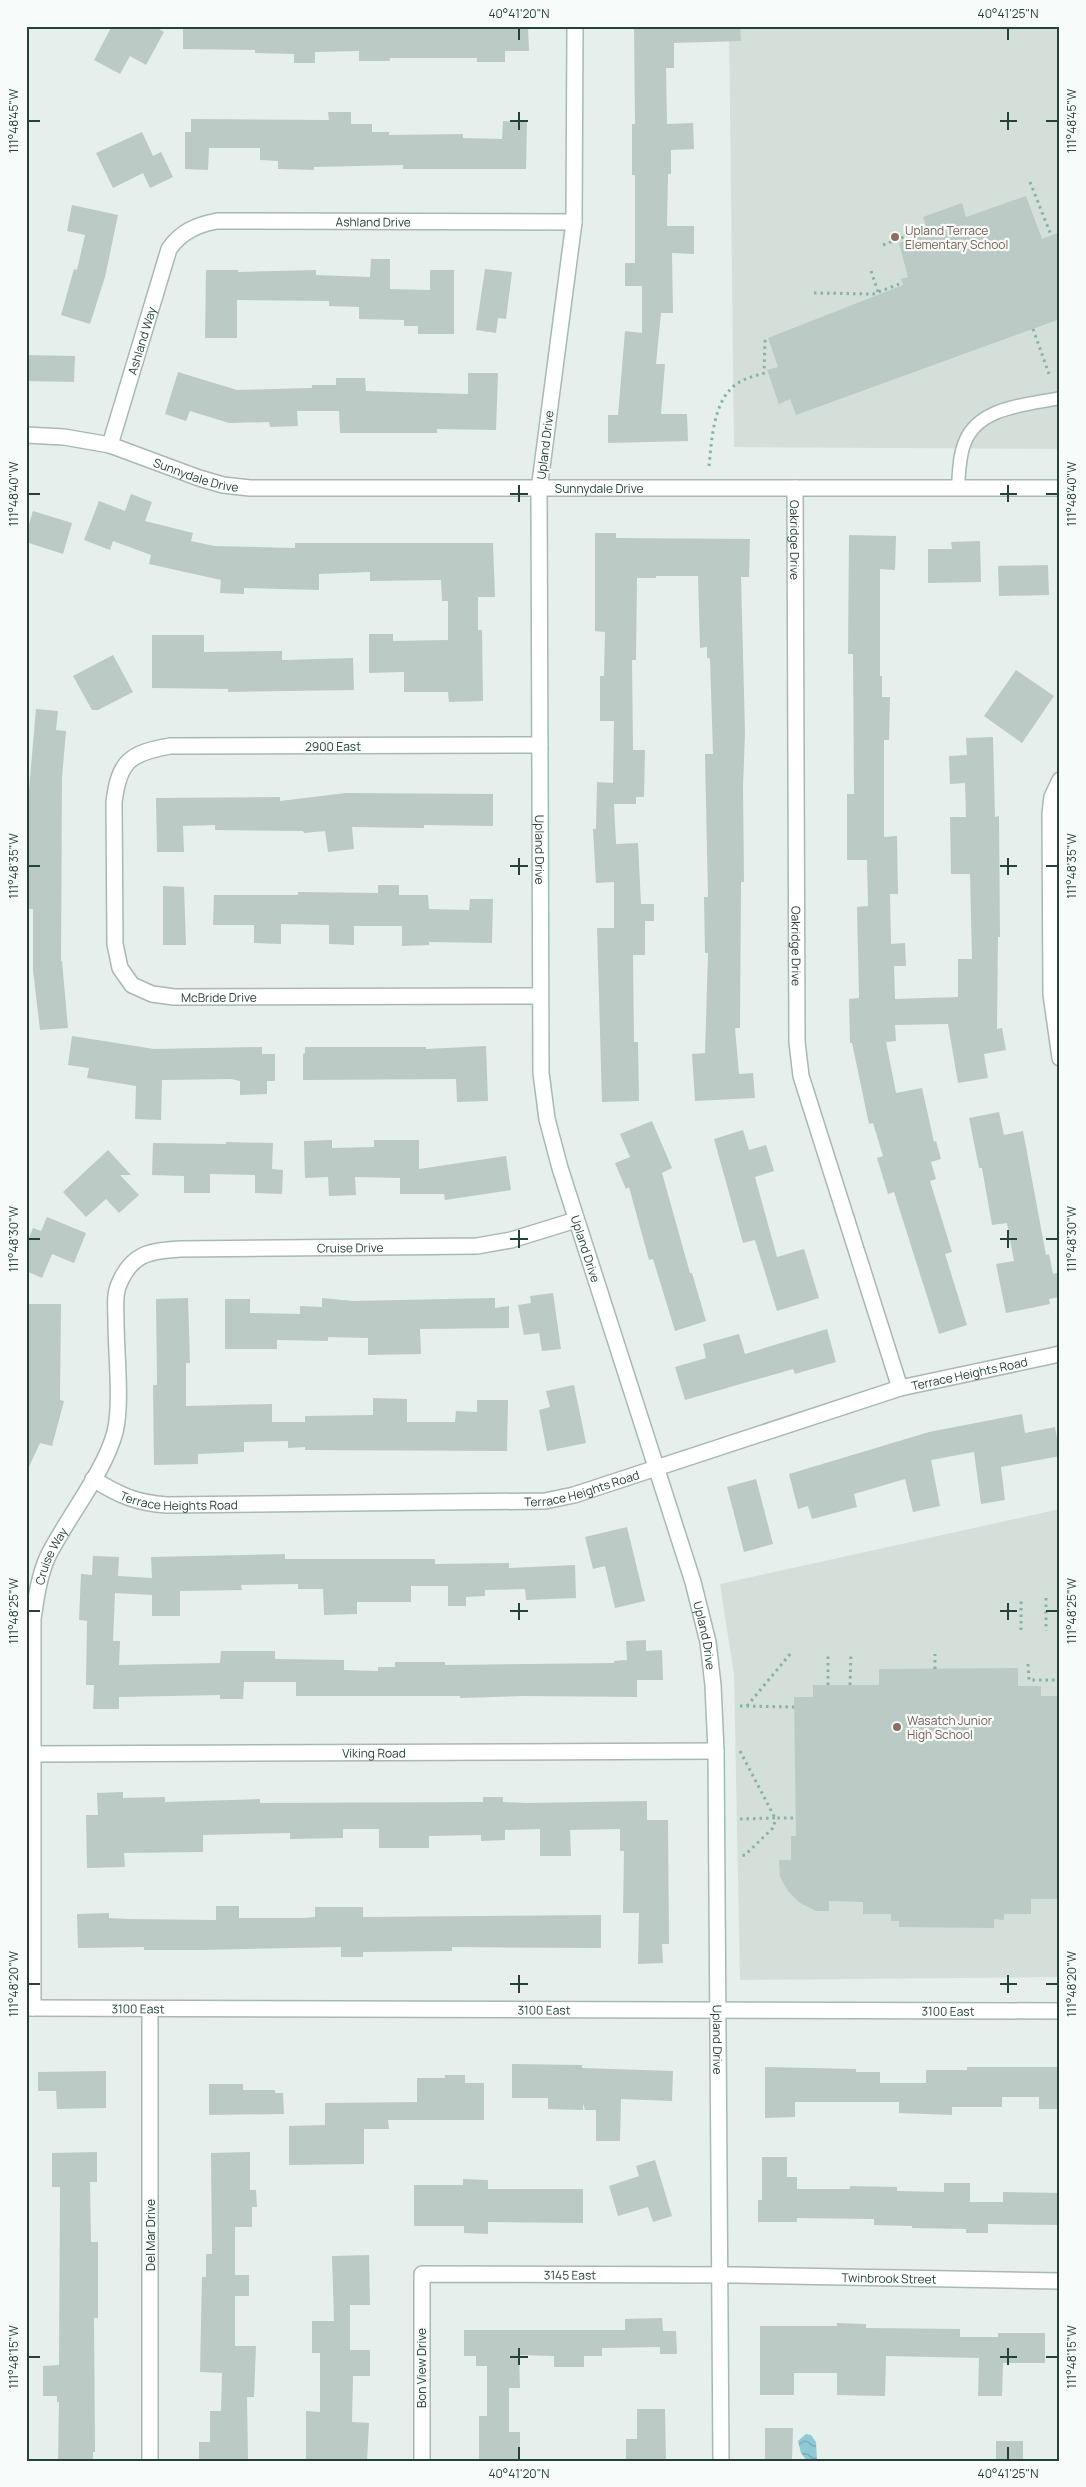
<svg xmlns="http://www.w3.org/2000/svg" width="1086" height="2487" font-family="Manrope,sans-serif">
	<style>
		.built { fill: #d4dfda }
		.water { fill: url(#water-waves) }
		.building { fill: #bbcac4 }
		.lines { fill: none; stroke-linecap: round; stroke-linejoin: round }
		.lane-casing { stroke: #a8b8b2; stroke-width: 15 }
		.street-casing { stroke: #a8b8b2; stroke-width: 18 }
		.secondary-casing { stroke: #a4bbb3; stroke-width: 18 }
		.path { stroke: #86b3a5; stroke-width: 3; stroke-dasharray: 2.5 4; stroke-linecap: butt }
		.lane { stroke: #fff; stroke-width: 12 }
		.street { stroke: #fff; stroke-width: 15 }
		.secondary { stroke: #fff; stroke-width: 15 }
		.ticks { fill: none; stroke: #24423a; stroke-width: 2 }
		.education-dot { fill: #8d6e63; stroke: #f7fbf9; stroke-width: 2 }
		.labels { text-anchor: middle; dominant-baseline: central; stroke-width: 4.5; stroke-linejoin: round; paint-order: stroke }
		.street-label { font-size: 12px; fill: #24423a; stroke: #f7fbf9 }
		.education-label { font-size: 12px; fill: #785e54; stroke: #f7fbf9; text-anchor: start }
		.neatline { fill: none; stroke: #24423a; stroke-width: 2 }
		.ticks-label { font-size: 12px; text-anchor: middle; fill: #24423a }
	</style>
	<defs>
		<pattern id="water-waves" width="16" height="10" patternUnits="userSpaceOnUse" patternTransform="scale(1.25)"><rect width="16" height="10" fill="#8ec9d4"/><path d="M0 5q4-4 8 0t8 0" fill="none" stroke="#74a5ad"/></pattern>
	</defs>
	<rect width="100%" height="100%" fill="#e6efeb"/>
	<g class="built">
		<polygon points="729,26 1060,26 1060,449 734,447"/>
		<polygon points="1060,1509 1060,1977 740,1980 734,1675 720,1584"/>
	</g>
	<polygon class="water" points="806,2434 811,2435 816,2442 817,2461 807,2461 801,2453 798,2441"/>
	<g class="building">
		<polygon points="112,26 154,26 164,32 146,65 130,56 120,74 94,60"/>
		<polygon points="183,26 528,26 529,51 505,51 505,62 477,62 477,58 390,58 390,61 359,61 359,51 315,52 315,63 294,63 294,54 255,53 255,50 183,49"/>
		<polygon points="634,26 740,26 741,41 674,43 674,68 666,68 667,124 693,123 694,149 671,150 671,174 668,174 667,226 694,226 694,254 672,253 673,313 661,313 656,364 665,364 661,414 687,414 688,441 608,443 608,415 618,415 625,331 642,333 642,286 625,286 625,263 635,263 635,175 632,175 632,124 635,124"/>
		<polygon points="328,112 351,112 351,124 372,124 372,132 389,132 389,135 463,134 463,138 502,139 503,121 527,122 526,169 403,169 403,165 314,167 314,170 278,169 278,161 260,160 260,148 209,148 208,170 185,169 185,132 191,132 191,119 329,120"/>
		<polygon points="142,132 153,156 161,152 173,177 150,188 143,173 113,188 96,153"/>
		<polygon points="1026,196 1042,239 1060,232 1060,319 796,415 790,399 779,404 767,370 778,367 768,338 903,285 901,279 908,277 899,243 928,231 923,217 962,203 966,217"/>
		<polygon points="72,205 118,215 105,277 90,324 61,315 74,269 77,270 85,235 67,231"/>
		<polygon points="371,259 390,259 390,289 430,290 430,270 454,270 454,334 418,334 418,326 404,326 404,320 359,319 359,307 329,306 329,301 237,300 237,338 205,338 206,270 238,270 238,272 316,270 316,275 370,277"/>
		<polygon points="485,269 512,272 506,319 498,318 496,333 476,330"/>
		<polygon points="26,355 75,356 74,382 26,381"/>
		<polygon points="178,372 237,390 312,388 312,385 336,385 336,378 365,378 366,391 468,394 468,373 498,373 496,430 437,429 437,433 340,433 339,411 297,411 298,426 270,427 269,422 229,423 190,411 186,421 165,414"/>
		<polygon points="131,494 152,502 145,521 193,533 191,541 214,546 295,548 295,543 493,543 495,597 478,597 478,630 482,630 483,701 449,702 448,692 404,692 404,672 369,673 369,634 393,634 393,641 448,640 448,601 442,601 441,580 370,581 370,572 319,574 319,590 244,588 244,594 220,593 221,580 149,564 151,555 113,541 110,550 84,540 99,501 125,511"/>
		<polygon points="33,511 72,523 63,554 26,542 26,534"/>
		<polygon points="595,533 616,533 616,538 750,539 749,577 741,577 745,732 743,788 744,882 741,882 740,1028 735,1028 739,1074 753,1073 755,1098 695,1101 692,1054 705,1053 708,953 705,953 704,897 708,897 705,754 713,754 710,658 707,658 707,647 700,648 698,576 656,576 656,578 637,578 636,660 632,660 633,750 645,750 644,797 636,797 636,804 614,804 616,844 638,843 641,904 654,904 654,921 645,921 645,955 633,955 634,1042 638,1042 639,1101 602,1102 597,928 614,928 614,882 596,883 593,829 596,829 597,782 613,783 614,721 600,721 600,676 604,676 605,632 595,631"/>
		<polygon points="849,535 896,536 895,570 880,569 880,676 882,676 882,697 890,697 889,740 884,740 884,837 897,836 898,894 890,894 891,944 905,943 906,966 894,966 895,999 958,997 958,959 972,959 970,874 951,874 950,817 966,817 965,783 950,784 949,756 967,755 966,738 993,737 995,817 999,816 1000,937 998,937 997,1029 1002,1028 1006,1050 984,1054 988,1078 958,1083 948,1024 895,1025 896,1041 886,1042 896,1093 922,1088 934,1142 936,1141 941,1159 931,1162 936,1179 930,1181 952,1252 945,1254 967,1325 939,1334 894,1192 888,1194 877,1158 883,1156 873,1123 869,1124 852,1043 850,1043 849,999 859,998 857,907 868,906 867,860 847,860 847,794 854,794 853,654 848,654"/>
		<polygon points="980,541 981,582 928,583 928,549 952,549 951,542"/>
		<polygon points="1048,565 1049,595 999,596 998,566"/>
		<polygon points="152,635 204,635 204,652 282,651 282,660 353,658 354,690 228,692 228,689 152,688"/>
		<polygon points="113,655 133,692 98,710 92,710 73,676"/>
		<polygon points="1016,670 1054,696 1022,743 984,716"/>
		<polygon points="36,709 58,711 56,730 66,731 62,778 61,961 62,961 68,1028 40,1030 33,970 33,909 26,909 27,790 29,790"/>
		<polygon points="346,793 493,794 493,826 424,825 424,828 352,827 354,849 328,852 325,831 304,833 303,831 215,830 215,825 183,826 184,852 157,852 156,798 280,797 280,801"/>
		<polygon points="378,885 399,885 399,895 428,895 429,909 469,910 470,899 493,899 492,943 429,942 429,945 402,946 402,926 354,926 354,945 329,944 329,925 281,924 281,944 254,943 254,925 213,925 214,895 298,895 298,892 378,893"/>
		<polygon points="163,886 184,887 186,945 163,945"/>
		<polygon points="72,1036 154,1049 262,1047 262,1054 275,1054 275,1081 267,1081 267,1094 240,1095 240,1081 231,1079 162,1080 161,1120 135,1119 136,1086 87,1078 89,1068 68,1065"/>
		<polygon points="486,1046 488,1101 457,1102 456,1079 303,1080 303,1054 305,1053 305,1047 426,1047 426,1049"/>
		<polygon points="999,1112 1004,1135 1023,1131 1046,1255 1049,1254 1053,1274 1060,1272 1060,1297 1049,1299 1050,1304 1006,1313 996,1264 1014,1261 1007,1223 992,1225 982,1168 979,1168 969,1118"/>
		<polygon points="652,1121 672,1168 662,1173 690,1273 692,1273 706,1321 675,1331 653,1259 649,1260 629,1187 626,1189 615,1163 630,1157 620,1134"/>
		<polygon points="743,1130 749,1150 766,1145 774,1171 755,1177 777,1257 804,1249 819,1298 777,1311 755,1240 743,1243 714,1139"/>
		<polygon points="332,1140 332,1148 374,1147 374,1140 419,1140 419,1169 506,1156 511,1190 445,1200 444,1194 400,1194 400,1178 355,1177 356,1195 329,1196 328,1177 305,1178 304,1141"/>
		<polygon points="226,1142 273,1143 272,1169 283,1170 282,1194 255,1193 255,1175 210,1174 210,1193 184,1193 184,1176 152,1175 153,1143 226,1144"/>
		<polygon points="108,1150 131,1175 120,1175 139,1195 119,1213 106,1199 86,1217 63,1192"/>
		<polygon points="47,1217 86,1233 74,1263 52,1254 42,1278 26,1271 26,1245 33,1228 41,1231"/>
		<polygon points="553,1293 561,1349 542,1351 539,1333 524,1335 518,1305 531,1303 530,1296"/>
		<polygon points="188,1298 190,1363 186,1363 186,1406 272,1404 272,1422 305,1422 305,1416 373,1415 373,1398 407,1399 407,1422 455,1422 456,1411 477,1412 477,1400 508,1400 507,1451 305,1450 305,1447 288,1448 288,1441 244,1442 244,1452 198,1454 198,1464 154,1465 153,1385 157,1385 156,1299"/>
		<polygon points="322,1298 353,1301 495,1298 495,1308 509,1306 509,1328 420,1329 421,1354 368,1355 368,1338 328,1337 328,1341 277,1340 277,1349 225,1349 225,1299 250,1299 250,1313 300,1314 300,1306 322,1307"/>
		<polygon points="29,1304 61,1304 60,1400 64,1401 52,1446 40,1443 26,1473"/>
		<polygon points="827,1329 836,1362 795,1374 793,1369 685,1400 675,1367 706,1358 703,1344 739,1334 745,1354"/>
		<polygon points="574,1385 586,1443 547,1451 539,1410 550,1407 546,1391"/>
		<polygon points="1022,1414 1025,1433 1055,1427 1060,1456 1001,1467 1005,1500 981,1504 974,1452 931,1460 940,1506 913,1512 905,1479 854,1494 857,1507 812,1519 808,1506 798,1509 789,1474 929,1432"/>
		<polygon points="756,1479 773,1544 744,1552 727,1487"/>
		<polygon points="627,1527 645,1601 615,1608 605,1566 593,1569 585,1537"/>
		<polygon points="285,1554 285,1559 435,1559 435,1564 509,1563 509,1568 575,1565 576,1598 526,1600 525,1589 485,1590 485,1596 466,1597 466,1606 448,1606 448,1586 411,1586 411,1602 357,1602 357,1614 324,1615 323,1589 298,1589 298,1584 241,1585 242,1590 180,1591 180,1616 152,1616 152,1595 115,1593 113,1641 120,1641 119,1665 220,1663 221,1651 275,1651 275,1659 344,1660 344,1670 378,1671 378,1667 395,1667 395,1662 445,1662 445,1665 614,1663 614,1661 627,1660 626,1641 646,1640 646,1651 662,1650 663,1680 637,1680 637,1697 525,1696 460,1698 460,1696 296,1696 296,1682 244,1682 243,1699 220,1699 220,1695 119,1697 119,1709 93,1709 94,1685 86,1685 87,1621 79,1620 81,1574 92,1575 93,1556 119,1557 118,1576 152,1578 151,1557"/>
		<polygon points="1018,1668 1018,1686 1041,1686 1041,1696 1060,1696 1060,1899 1031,1899 1031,1914 1004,1914 1004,1920 994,1919 994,1928 899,1927 899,1921 891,1921 891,1914 863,1914 863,1902 829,1901 829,1911 816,1911 800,1903 788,1891 780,1877 779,1860 791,1860 791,1836 796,1836 794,1697 813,1697 813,1685 879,1685 879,1669"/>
		<polygon points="123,1792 123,1798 165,1797 165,1802 260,1799 260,1803 483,1802 483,1797 503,1797 503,1802 528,1803 647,1801 647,1820 668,1820 669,1944 662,1944 663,1963 638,1964 639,1913 623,1913 624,1851 620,1851 620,1829 570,1830 571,1856 540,1856 540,1829 505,1830 505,1840 481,1841 481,1835 429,1836 429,1848 379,1848 379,1829 343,1829 343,1838 290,1839 290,1833 203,1835 203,1852 124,1853 125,1867 87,1868 86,1815 98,1815 97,1793"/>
		<polygon points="216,1906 239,1906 239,1918 304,1918 315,1917 315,1907 363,1907 363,1917 601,1915 601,1948 452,1947 452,1951 363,1952 363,1957 341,1957 341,1947 201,1950 144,1950 144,1947 78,1948 77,1914 109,1913 109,1918 128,1919 216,1920"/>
		<polygon points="512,2064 582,2065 582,2068 673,2071 672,2101 621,2099 620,2141 596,2141 596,2110 585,2110 583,2103 583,2110 548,2109 548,2098 512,2098"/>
		<polygon points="765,2067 856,2069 856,2072 880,2072 880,2083 926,2083 926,2070 967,2070 967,2067 1060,2067 1060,2109 1039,2109 1039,2097 1002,2097 1002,2107 952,2107 952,2115 899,2113 899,2102 795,2102 795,2117 765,2118"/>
		<polygon points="106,2071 106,2108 57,2109 56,2091 38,2091 38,2072"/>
		<polygon points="445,2075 465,2075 465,2083 484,2083 484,2120 388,2120 389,2129 364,2129 364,2164 289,2165 289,2126 325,2125 325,2103 417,2102 417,2078 445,2078"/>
		<polygon points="209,2084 243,2084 243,2090 275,2090 275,2093 283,2093 284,2114 209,2115"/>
		<polygon points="97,2152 97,2182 90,2182 91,2242 98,2242 98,2318 94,2318 95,2452 93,2452 93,2461 58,2461 59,2402 57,2402 57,2396 43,2396 43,2366 59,2365 60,2187 52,2187 52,2153"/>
		<polygon points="250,2152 250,2190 256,2190 257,2207 252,2207 252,2227 235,2227 235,2275 249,2275 249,2296 235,2296 235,2346 256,2346 254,2397 247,2397 248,2461 199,2461 199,2442 210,2442 210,2411 221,2411 222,2373 200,2372 202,2277 206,2277 206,2254 212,2254 211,2153"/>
		<polygon points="762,2157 787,2157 787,2177 797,2177 797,2189 850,2189 850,2186 897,2187 897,2191 944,2192 944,2183 970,2183 970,2202 1003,2202 1003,2192 1060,2193 1060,2225 988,2224 988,2233 966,2233 966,2229 912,2228 912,2226 874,2225 874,2219 797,2218 797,2222 758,2222 758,2200 762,2200"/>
		<polygon points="655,2160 672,2216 653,2222 648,2207 618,2216 609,2186 639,2176 636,2166"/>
		<polygon points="463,2179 488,2180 488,2189 583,2189 583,2223 488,2222 488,2234 464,2233 464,2226 414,2226 414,2185 463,2185"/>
		<polygon points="369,2255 370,2305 350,2305 350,2350 370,2350 370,2376 353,2376 352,2422 369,2423 367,2461 306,2461 306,2411 320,2412 320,2353 312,2353 312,2321 334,2321 332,2256"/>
		<polygon points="662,2318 663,2331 676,2331 677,2354 660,2354 660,2347 602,2348 602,2356 584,2356 584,2367 554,2367 554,2356 519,2355 520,2388 509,2388 509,2432 520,2432 520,2461 479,2461 479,2416 487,2416 487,2366 476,2366 476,2356 464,2356 464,2330 625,2330 625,2319"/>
		<polygon points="837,2323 866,2324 866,2328 960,2329 960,2337 998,2337 998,2333 1045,2333 1045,2363 1003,2363 1002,2396 978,2396 979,2358 886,2356 885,2396 837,2395 837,2373 794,2373 794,2395 760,2395 760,2326 837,2326"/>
		<polygon points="637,2409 665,2409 666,2461 626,2461 626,2439 637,2439"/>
		<polygon points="765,2428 793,2428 792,2461 765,2461"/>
		<rect x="996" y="2441" width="27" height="20"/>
	</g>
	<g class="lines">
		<g class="lane-casing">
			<path id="lane" d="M958,488C959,473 959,456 965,442C979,406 1028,405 1060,398"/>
		</g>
		<g class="street-casing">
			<g id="street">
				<path id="s1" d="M26,435L64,437L110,445L199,478L223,485L250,488H1060"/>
				<path id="s2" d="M110,445L169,249C181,232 196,225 217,221L574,222"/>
				<path id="s3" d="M795,488L797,1042L801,1076L900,1388"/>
				<path id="s4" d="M540,745L170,746C130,753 119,761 114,802L115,944L120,968L132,985L152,994L174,997L540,996"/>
				<polyline points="1060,780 1052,797 1050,814 1051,994 1060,1058"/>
				<path id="s5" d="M93,1479C119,1495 136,1503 167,1505L545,1501L574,1495L900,1388L1060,1354"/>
				<path id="s6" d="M33,1754L716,1751"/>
				<path id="s7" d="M26,2008L1060,2011"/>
				<path id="s8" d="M33,2008V1619C36,1598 39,1576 48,1556C67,1518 105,1471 115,1432C122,1404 116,1352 116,1322C116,1310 114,1294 119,1284C132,1253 150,1251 180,1249L477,1246L511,1240L576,1220"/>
				<polyline points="150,2461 150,2009"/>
				<path id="s9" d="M422,2461V2274L736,2275L1060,2281"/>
			</g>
		</g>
		<g class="secondary-casing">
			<g id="secondary">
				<path id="s10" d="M575,26L574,222L539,490L541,1073L547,1119L560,1168L693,1582L708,1642L713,1685L716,1751L721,2461"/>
			</g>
		</g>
		<g class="path">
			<polyline points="1030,182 1051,235"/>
			<polyline points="883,245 927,228"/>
			<polyline points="871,271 878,292"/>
			<polyline points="814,293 873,294 902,283"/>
			<polyline points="1033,329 1049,374"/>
			<path d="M709,466C712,439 713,399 738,383C745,378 755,376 764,373L765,339"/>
			<polyline points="1046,1598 1046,1631"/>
			<polyline points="1021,1630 1021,1598"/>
			<polyline points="1028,1664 1029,1680 1060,1680"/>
			<polyline points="935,1669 935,1654"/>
			<polyline points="828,1685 828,1653"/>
			<polyline points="850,1685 851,1654"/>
			<polyline points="740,1706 794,1707"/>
			<polyline points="747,1706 791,1653"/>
			<polyline points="740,1751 775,1818 795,1818"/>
			<polyline points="740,1819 775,1818 774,1827 745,1855 740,1856"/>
		</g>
		<use href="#lane" class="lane"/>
		<use href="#street" class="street"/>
		<use href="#secondary" class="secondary"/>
	</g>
	<path class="ticks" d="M519,28V40M1008,28V40M519,112V130M1008,112V130M28,121H40M510,121H528M1000,121H1017M1046,121H1058M519,485V502M1008,485V502M28,494H40M510,494H528M1000,494H1017M1046,494H1058M519,858V875M1008,858V875M28,866H40M510,866H528M1000,866H1017M1046,866H1058M519,1230V1248M1008,1230V1248M28,1239H40M510,1239H528M1000,1239H1017M1046,1239H1058M519,1603V1620M1008,1603V1620M28,1611H40M510,1611H528M1000,1611H1017M1046,1611H1058M519,1975V1993M1008,1975V1993M28,1984H40M510,1984H528M1000,1984H1017M1046,1984H1058M519,2348V2365M1008,2348V2365M28,2357H40M510,2357H528M1000,2357H1017M1046,2357H1058M519,2447V2460M1008,2447V2460"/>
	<g class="education-dot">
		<circle cx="895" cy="237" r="5"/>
		<circle cx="897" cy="1727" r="5"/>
	</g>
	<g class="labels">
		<g class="street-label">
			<text stroke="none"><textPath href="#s2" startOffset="418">Ashland Drive</textPath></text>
			<text stroke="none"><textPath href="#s2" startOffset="109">Ashland Way</textPath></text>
			<text transform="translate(545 445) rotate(-83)">Upland Drive</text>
			<text stroke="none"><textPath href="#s1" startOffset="176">Sunnydale Drive</textPath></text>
			<text stroke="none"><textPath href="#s1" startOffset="581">Sunnydale Drive</textPath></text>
			<text stroke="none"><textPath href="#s3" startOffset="52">Oakridge Drive</textPath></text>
			<text x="333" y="746">2900 East</text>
			<text stroke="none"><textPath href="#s10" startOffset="826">Upland Drive</textPath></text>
			<text stroke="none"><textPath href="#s3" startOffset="458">Oakridge Drive</textPath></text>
			<text stroke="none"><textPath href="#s4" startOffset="735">McBride Drive</textPath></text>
			<text stroke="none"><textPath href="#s8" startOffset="990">Cruise Drive</textPath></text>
			<text stroke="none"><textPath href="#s10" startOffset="1231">Upland Drive</textPath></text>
			<text stroke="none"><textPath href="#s5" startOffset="901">Terrace Heights Road</textPath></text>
			<text stroke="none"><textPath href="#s5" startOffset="496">Terrace Heights Road</textPath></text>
			<text stroke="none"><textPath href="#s5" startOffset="91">Terrace Heights Road</textPath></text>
			<text stroke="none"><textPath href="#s8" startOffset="455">Cruise Way</textPath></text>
			<text stroke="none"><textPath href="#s10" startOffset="1636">Upland Drive</textPath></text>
			<text stroke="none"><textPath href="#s6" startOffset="341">Viking Road</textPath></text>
			<text stroke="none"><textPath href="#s7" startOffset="112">3100 East</textPath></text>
			<text stroke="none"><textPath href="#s7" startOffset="518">3100 East</textPath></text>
			<text stroke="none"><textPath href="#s7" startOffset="922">3100 East</textPath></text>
			<text stroke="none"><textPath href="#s10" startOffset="2041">Upland Drive</textPath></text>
			<text transform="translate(150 2235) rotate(-90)">Del Mar Drive</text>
			<text stroke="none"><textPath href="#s9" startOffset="335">3145 East</textPath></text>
			<text stroke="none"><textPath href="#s9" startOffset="654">Twinbrook Street</textPath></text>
			<text transform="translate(421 2368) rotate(-90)">Bon View Drive</text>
		</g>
		<g class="education-label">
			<text x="905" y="230">Upland Terrace<tspan x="905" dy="14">Elementary School</tspan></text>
			<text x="907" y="1720">Wasatch Junior<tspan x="907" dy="14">High School</tspan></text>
		</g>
	</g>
	<rect width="1086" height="2487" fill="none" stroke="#f7fbf9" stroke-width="55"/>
	<rect x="28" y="28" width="1030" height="2432" class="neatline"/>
	<g class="ticks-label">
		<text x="519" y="18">40°41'20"N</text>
		<text x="1008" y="18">40°41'25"N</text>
		<text transform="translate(1072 121) rotate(-90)" y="4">111°48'45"W</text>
		<text transform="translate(14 121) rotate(-90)" y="4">111°48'45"W</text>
		<text transform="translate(1072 494) rotate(-90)" y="4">111°48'40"W</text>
		<text transform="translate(14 494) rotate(-90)" y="4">111°48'40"W</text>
		<text transform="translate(14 866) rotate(-90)" y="4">111°48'35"W</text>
		<text transform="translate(1072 866) rotate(-90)" y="4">111°48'35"W</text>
		<text transform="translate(1072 1239) rotate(-90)" y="4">111°48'30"W</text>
		<text transform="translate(14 1239) rotate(-90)" y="4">111°48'30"W</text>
		<text transform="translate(14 1611) rotate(-90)" y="4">111°48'25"W</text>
		<text transform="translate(1072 1611) rotate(-90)" y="4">111°48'25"W</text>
		<text transform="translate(14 1984) rotate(-90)" y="4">111°48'20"W</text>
		<text transform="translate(1072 1984) rotate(-90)" y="4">111°48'20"W</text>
		<text transform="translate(14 2357) rotate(-90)" y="4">111°48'15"W</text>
		<text transform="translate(1072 2357) rotate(-90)" y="4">111°48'15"W</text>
		<text x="519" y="2478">40°41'20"N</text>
		<text x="1008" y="2478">40°41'25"N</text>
	</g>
</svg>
